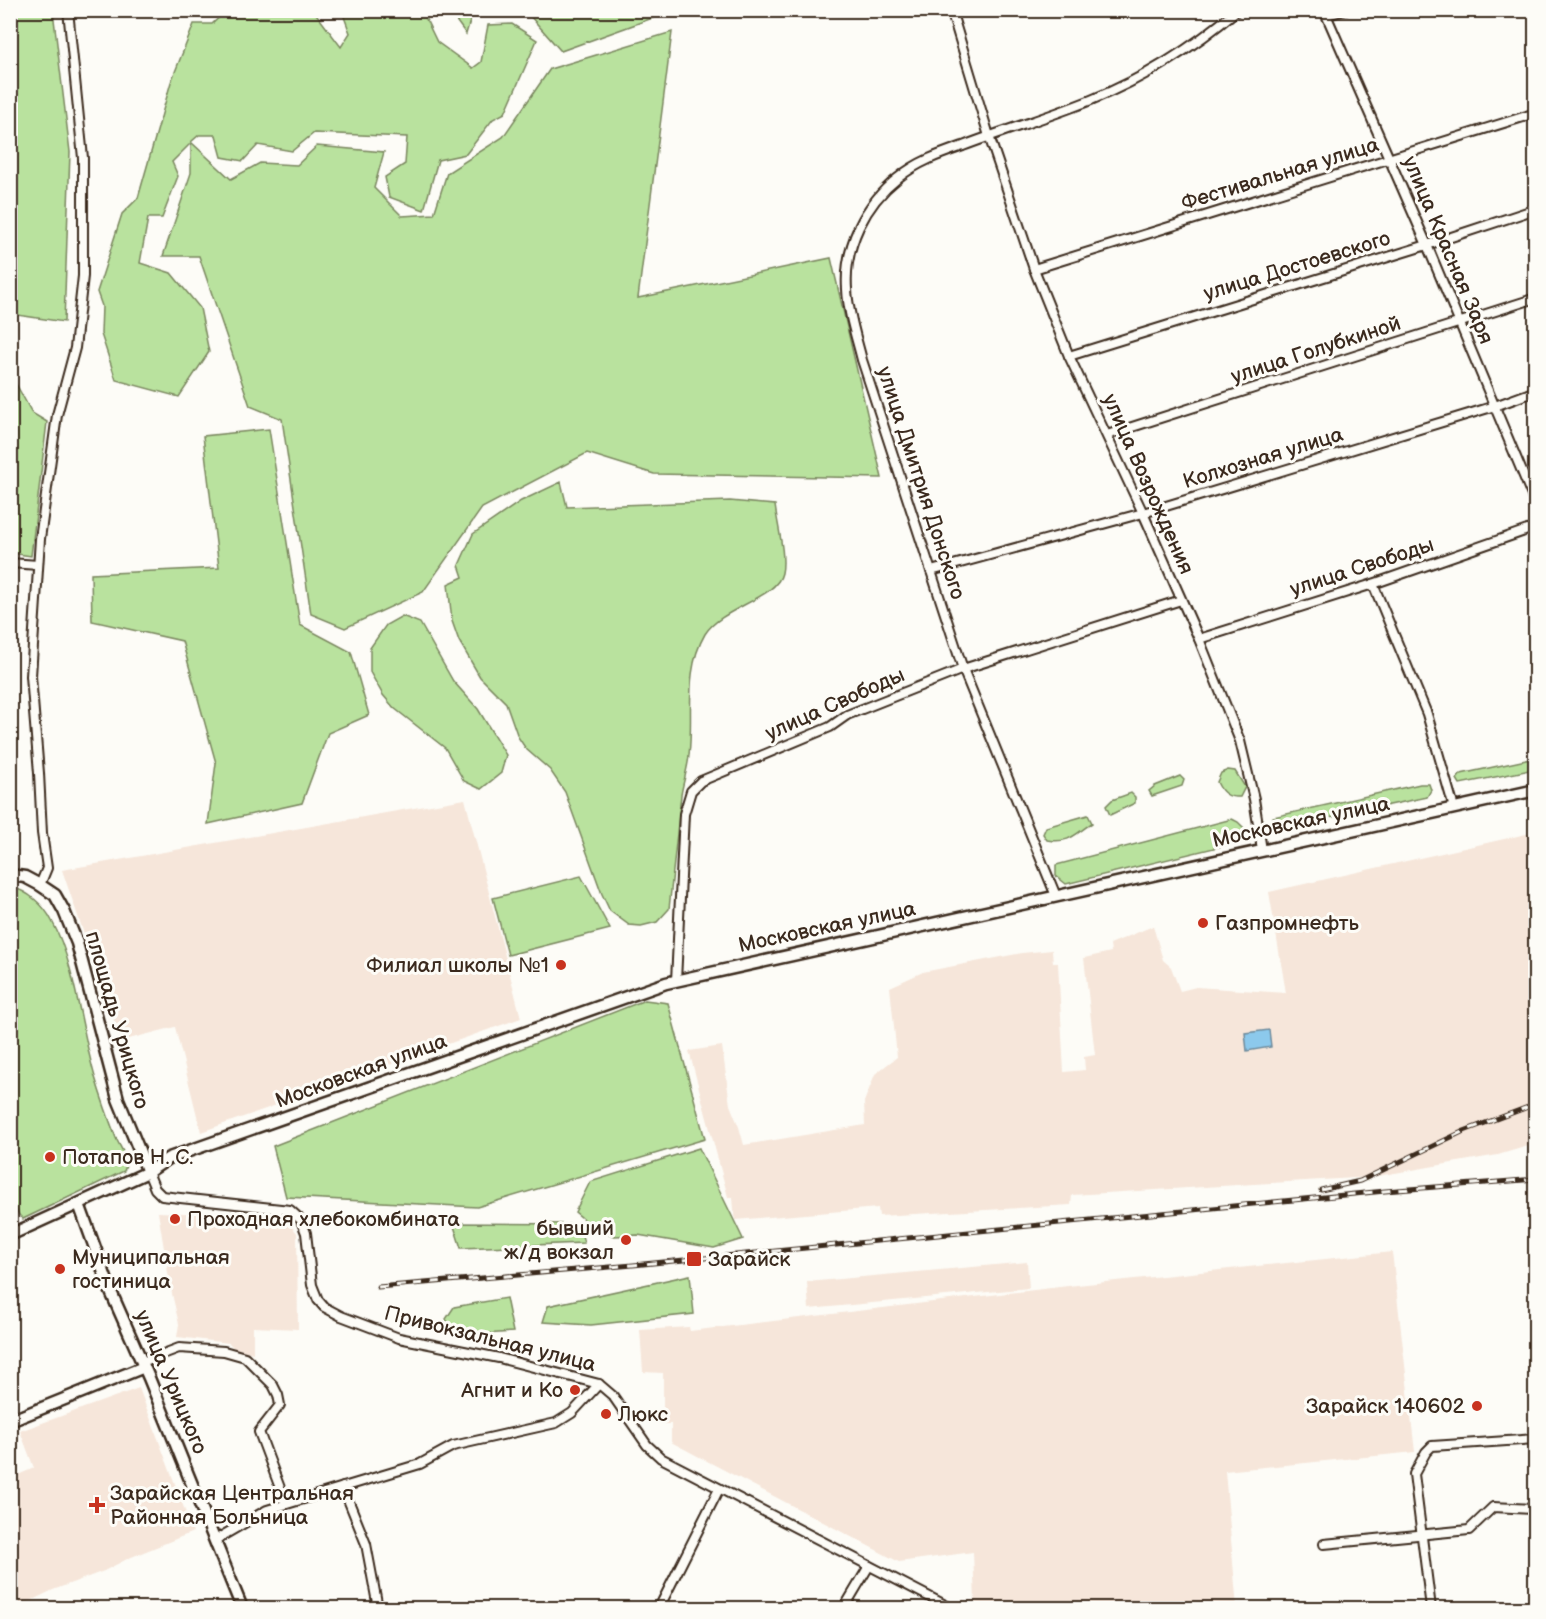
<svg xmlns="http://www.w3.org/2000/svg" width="1546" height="1619" font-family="'Balsamiq Sans',sans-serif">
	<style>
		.built { fill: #f6e6da }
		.green { fill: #b9e29e; stroke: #7a865e; stroke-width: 1.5 }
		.water { fill: #8cc9ec; stroke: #6c899a; stroke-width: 1.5 }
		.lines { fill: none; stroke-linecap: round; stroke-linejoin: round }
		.street-casing { stroke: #3b2a1e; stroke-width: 12 }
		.secondary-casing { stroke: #3b2a1e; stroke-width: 15 }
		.street { stroke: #fdfcf7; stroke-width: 8 }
		.secondary { stroke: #fdfcf7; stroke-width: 10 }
		.rail-casing { stroke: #3b2a1e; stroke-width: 5 }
		.rail { stroke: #fdfcf7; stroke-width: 3; stroke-dasharray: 9; stroke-linecap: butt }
		.poi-dot { fill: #c8321e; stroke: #fdfcf7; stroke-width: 2 }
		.labels { text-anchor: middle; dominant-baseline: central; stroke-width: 6; stroke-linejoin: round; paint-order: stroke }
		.street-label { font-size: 21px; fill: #3b2a1e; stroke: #fdfcf7 }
		.poi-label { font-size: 21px; fill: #3b2a1e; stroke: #fdfcf7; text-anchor: start }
	</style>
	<rect width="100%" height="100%" fill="#fdfcf7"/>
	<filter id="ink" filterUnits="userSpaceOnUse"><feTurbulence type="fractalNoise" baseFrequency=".0167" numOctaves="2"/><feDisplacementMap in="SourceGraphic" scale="12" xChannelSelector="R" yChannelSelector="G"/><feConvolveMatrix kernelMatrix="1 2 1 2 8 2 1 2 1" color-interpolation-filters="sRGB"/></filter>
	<g filter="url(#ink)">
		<g class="built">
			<polygon points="465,799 521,1018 201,1132 175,1027 121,1041 62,870"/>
			<polygon points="1535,832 1535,1144 1498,1155 1372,1177 1072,1195 1071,1205 879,1216 878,1208 735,1220 733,1198 728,1197 689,1051 722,1046 730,1105 739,1127 744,1145 865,1125 864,1102 875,1074 897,1057 890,987 923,972 1022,953 1052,950 1053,963 1058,963 1064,1072 1085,1070 1084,1057 1095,1055 1084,958 1111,952 1110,944 1153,926 1163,960 1171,967 1180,991 1196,987 1286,993 1269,892"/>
			<polygon points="158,1212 284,1217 297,1233 298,1329 253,1327 253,1353 234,1348 229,1343 177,1337 179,1324 170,1285"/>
			<polygon points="1392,1252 1415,1452 1225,1471 1237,1608 986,1608 975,1603 973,1552 899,1562 671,1442 671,1424 663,1424 663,1373 643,1372 640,1330 689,1327 690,1331 1068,1286"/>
			<polygon points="1027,1262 1029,1288 809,1309 807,1282"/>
			<polygon points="139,1388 193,1532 129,1558 104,1571 53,1590 16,1608 11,1608 11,1478 34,1468 20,1431"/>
		</g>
		<g class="green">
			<polygon points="10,11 53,11 70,152 64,322 11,314"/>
			<polygon points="226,11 314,11 341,47 350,33 343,14 346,11 422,11 437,42 473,68 481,62 488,25 512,24 537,40 505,113 493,119 466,154 438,160 424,210 389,197 385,177 405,164 407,137 314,133 292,151 258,145 243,161 222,157 216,135 199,135 191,142 231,179 260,163 297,165 317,146 384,152 374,188 402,216 434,214 447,173 503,137 550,69 672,32 638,298 831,258 882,478 654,474 587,453 482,508 423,592 345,628 311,614 282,419 250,406 199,256 163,256 191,173 191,143 172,162 178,176 162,218 148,218 140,263 171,273 200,308 209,352 179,397 116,380 101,334 102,306 97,292 122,214 138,198 171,82 194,24 212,24"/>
			<polygon points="449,11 473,11 466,34"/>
			<polygon points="506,11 672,11 561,51 530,16"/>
			<polygon points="10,373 32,413 47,422 31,556 11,553"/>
			<polygon points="269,429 300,625 351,652 369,715 328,733 302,803 208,824 216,763 182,641 92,621 91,574 219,568 203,436"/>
			<path d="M561,482L567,507L730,501L775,505C777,523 786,555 782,573C777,598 721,608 705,634C683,672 694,714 689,755C688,768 683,782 681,795C677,833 673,871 669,909L657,922L641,926L629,925L610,911L602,894L565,792L550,770L526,749L518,737L506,703L480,677L459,641L452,621L448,584L463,577L459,565L473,534L521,501Z"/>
			<polygon points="402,616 420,623 453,681 478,709 506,755 501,773 481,789 464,781 445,748 394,708 383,695 370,672 370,648 386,625"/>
			<polygon points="1535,758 1535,769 1460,784 1457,779 1461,774"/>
			<path d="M1228,770L1235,771L1245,787L1240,797C1228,798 1222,793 1217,782L1221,773Z"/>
			<polygon points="1180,776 1184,780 1182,786 1152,796 1149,791 1155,786"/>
			<polygon points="1420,784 1429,784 1431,790 1427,797 1277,829 1273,823 1273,817"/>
			<polygon points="1131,793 1135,797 1135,803 1110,815 1106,806 1112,800"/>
			<path d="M1088,815L1092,823C1075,834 1070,844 1047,840L1043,834L1046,827Z"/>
			<polygon points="1232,819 1238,822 1246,830 1243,841 1066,884 1056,876 1056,865"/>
			<polygon points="581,876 610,929 508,955 493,898"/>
			<path d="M11,887C28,891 44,905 52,921C75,963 81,1029 95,1077C101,1097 108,1117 116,1138C120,1147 125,1153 127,1163L124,1171L23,1219L19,1215L10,1194Z"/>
			<polygon points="645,1000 668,1003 705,1139 477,1207 286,1197 273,1146"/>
			<polygon points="699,1148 743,1239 714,1248 638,1235 614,1236 592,1226 575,1212 590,1182"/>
			<polygon points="453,1223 579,1224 584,1243 461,1248"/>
			<polygon points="690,1275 694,1314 591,1325 543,1322 548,1306"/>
			<polygon points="506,1298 513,1332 455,1336 446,1319 454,1307"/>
		</g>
		<polygon class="water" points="1269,1030 1271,1047 1247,1051 1245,1033"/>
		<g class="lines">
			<g class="street-casing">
				<g id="street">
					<polyline points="951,10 989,136 1034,269 1069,356 1143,513 1199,639 1240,741 1254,799 1262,850"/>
					<polyline points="1324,10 1427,245 1536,505"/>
					<polyline points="1326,15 1346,10"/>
					<polyline points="1034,269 1536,113"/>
					<polyline points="1069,356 1427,245 1536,209"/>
					<polyline points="1107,435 1536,298"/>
					<polyline points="10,563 38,565"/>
					<polyline points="931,571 1143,513 1495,406 1536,391"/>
					<polyline points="1373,584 1427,714 1454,808"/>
					<polyline points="1199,639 1373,584 1536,527"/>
					<polyline points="40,885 47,868 42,833 39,773 31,676 40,539 57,415 75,348 83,276 83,158 68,10"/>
					<path d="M1056,896L963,669L862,360C856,336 848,313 847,289C844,246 865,204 898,178C917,162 940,154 963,146C1005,130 1049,117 1091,100C1145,78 1193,48 1237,10"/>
					<polyline points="676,981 684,814 691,791 701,781 830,727 847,715 963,669 1181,600"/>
					<polyline points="148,1172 155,1189 162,1196 290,1210 301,1220 306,1233 312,1285 318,1300 324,1307 341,1316 399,1338 499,1358 599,1384 613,1396 647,1445 661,1458 951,1608"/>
					<polyline points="142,1362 179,1348 224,1351 245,1357 273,1385 278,1395 280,1405 259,1432 286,1504"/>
					<polyline points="343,1487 366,1544 378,1608"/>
					<polyline points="215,1540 267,1510 420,1464 453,1446 556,1423 572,1413 599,1384"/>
					<polyline points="1324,1544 1469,1530 1493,1507 1533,1509 1535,1534"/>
					<polyline points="659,1608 719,1489"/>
					<polyline points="844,1608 869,1566"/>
					<polyline points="1431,1608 1414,1474 1426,1452 1432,1446 1536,1439"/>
				</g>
			</g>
			<g class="secondary-casing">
				<g id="secondary">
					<polyline points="10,875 25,877 40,885 55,895 64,911 77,943 118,1099 148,1172"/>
					<polyline points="79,1204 111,1292 149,1378 242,1608"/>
					<polyline points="10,1235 148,1172 169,1158 666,983 1536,790"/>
					<polyline points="10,1421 144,1367"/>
				</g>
			</g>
			<use href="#street" class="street"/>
			<use href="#secondary" class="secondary"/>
			<g class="rail-casing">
				<g id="rail">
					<polyline points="1321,1190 1360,1181 1464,1131 1536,1104"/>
					<polyline points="378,1287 633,1265 1385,1191 1536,1179"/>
				</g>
			</g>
			<use href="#rail" class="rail"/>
		</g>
	</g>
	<g class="poi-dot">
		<circle cx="1203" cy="923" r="6"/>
		<circle cx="561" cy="965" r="6"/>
		<circle cx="50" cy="1157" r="6"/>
		<circle cx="175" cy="1219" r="6"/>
		<circle cx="626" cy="1240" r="6"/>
		<rect x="686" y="1251" width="16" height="16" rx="3"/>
		<circle cx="60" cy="1269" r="6"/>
		<circle cx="575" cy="1390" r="6"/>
		<circle cx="1477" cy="1406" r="6"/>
		<circle cx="606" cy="1414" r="6"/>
		<path d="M94 1496h6v6h6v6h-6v6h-6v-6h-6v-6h6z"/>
	</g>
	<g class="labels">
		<g class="street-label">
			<text transform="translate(1280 174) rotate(-17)">Фестивальная улица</text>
			<text transform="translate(1448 250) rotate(67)">улица Красная Заря</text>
			<text transform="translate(1297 266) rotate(-17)">улица Достоевского</text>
			<text transform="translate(1316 350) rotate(-18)">улица Голубкиной</text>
			<text transform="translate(1263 458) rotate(-17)">Колхозная улица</text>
			<text transform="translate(921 483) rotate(72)">улица Дмитрия Донского</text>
			<text transform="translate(1148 484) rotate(66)">улица Возрождения</text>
			<text transform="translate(1362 567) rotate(-18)">улица Свободы</text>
			<text transform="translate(835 704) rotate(-24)">улица Свободы</text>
			<text transform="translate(1301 822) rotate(-12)">Московская улица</text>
			<text transform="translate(827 927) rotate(-12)">Московская улица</text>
			<text transform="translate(117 1020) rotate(74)">площадь Урицкого</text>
			<text transform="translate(361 1071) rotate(-20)">Московская улица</text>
			<text transform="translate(490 1339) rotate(14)">Привокзальная улица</text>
			<text transform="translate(171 1382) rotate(67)">улица Урицкого</text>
		</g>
		<g class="poi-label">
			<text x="1215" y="923">Газпромнефть</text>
			<text x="549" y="965" text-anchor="end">Филиал школы №1</text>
			<text x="62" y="1157">Потапов Н. С.</text>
			<text x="187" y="1219">Проходная хлебокомбината</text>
			<text x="614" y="1228" text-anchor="end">бывший<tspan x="614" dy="24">ж/д вокзал</tspan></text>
			<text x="72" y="1257">Муниципальная<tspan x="72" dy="24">гостиница</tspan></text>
			<text x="708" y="1259">Зарайск</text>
			<text x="563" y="1390" text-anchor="end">Агнит и Ко</text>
			<text x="1465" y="1406" text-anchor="end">Зарайск 140602</text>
			<text x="618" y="1414">Люкс</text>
			<text x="110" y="1493">Зарайская Центральная<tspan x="110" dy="24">Районная Больница</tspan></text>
		</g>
	</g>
	<rect width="1546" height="1619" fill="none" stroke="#fdfcf7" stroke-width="36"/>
	<rect x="18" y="18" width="1510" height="1583" fill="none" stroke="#3b2a1e" stroke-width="2" filter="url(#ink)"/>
</svg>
